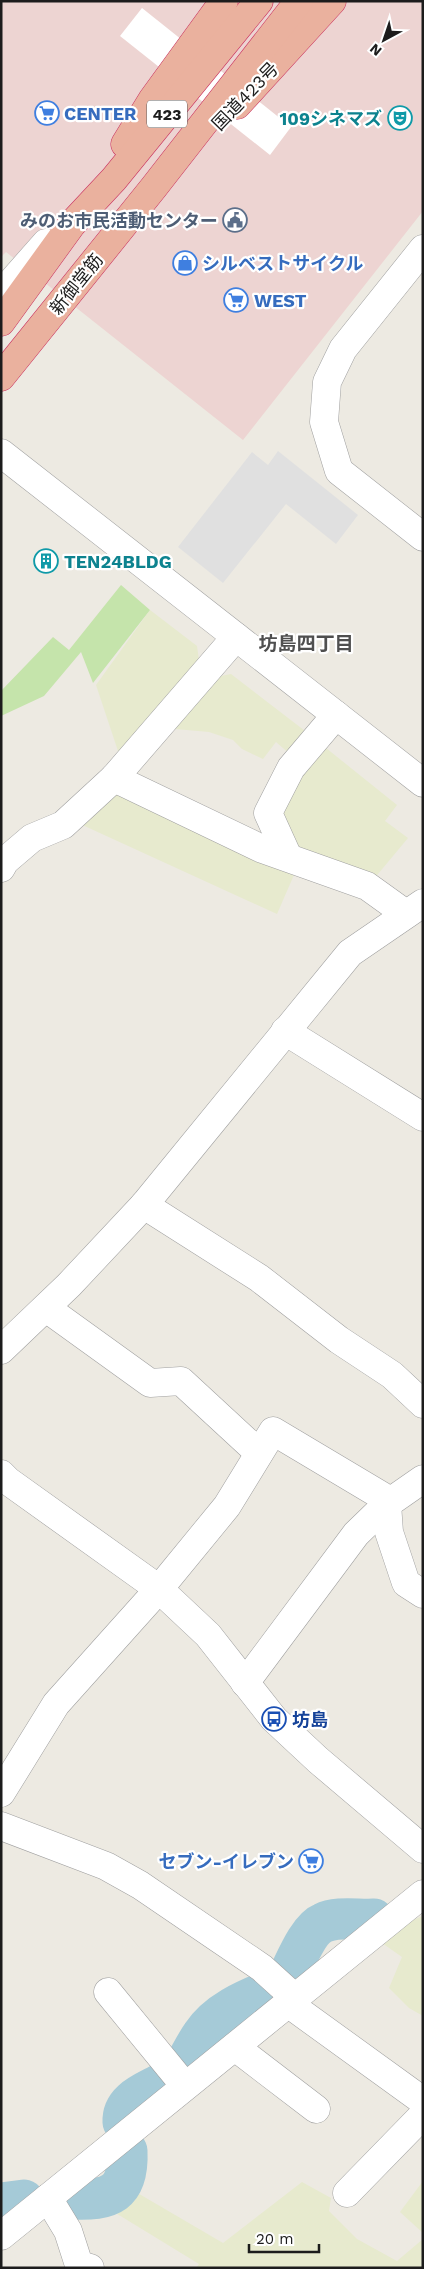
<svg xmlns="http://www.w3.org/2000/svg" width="424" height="2269" font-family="'Work Sans','Noto Sans JP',sans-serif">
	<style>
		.commercial { fill: #edd4d2 }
		.farmland { fill: #e7eace }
		.grass { fill: #c5e4ab }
		.parking { fill: #e0e0e0 }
		.pier { fill: #fff }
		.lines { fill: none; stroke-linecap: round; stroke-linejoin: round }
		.river { stroke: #a5cad7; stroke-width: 41 }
		.minor-casing { stroke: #a0a0a0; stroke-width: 29 }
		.tertiary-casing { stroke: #a0a0a0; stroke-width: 29 }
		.trunk-casing { stroke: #c9305f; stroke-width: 29 }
		.minor { stroke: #fff; stroke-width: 28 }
		.tertiary { stroke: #fff; stroke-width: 28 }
		.trunk { stroke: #eab19e; stroke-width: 28 }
		.labels { text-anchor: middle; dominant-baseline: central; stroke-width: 4.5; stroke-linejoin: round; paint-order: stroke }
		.shield { fill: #fff; stroke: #606060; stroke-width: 1 }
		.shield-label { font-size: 16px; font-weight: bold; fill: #1c1c1c }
		.street-label { font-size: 18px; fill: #1c1c1c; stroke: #fff }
		.shop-label { font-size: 18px; font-weight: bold; fill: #366cbe; stroke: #fff; text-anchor: start }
		.culture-label { font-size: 18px; font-weight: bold; fill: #0d838f; stroke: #fff; text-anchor: end }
		.service-label { font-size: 18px; font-weight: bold; fill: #4e5e75; stroke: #fff; text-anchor: end }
		.transit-label { font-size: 18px; font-weight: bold; fill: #164399; stroke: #fff; text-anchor: start }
		.neighbourhood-label { font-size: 19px; font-weight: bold; fill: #4f4f4f; stroke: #fff }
	</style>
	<rect width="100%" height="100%" fill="#edeae2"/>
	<polygon class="commercial" points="1,1 423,1 423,211 243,440 6,252 1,257"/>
	<g class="farmland">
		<polygon points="150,610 197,646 199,660 121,760 96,685"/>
		<polygon points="231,674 309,734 291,755 276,742 263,759 242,749 233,740 209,732 175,729 216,677"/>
		<polygon points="321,744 397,805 385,821 408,838 373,880 304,855 277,813"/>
		<polygon points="115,788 297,868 277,914 78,823"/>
		<polygon points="423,1916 423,2016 409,2008 389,1988 402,1957 382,1943 413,1920"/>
		<polygon points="423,2181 423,2233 400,2212"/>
		<polygon points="302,2182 331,2198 329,2211 357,2239 397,2261 423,2239 423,2268 196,2268 199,2264 114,2212 129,2188 223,2243"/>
	</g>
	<polygon class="grass" points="121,585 150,610 93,683 81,652 44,696 1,716 1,691 53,637 69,650"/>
	<polygon class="parking" points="278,451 358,515 336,544 286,504 223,583 178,547 252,452 268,465"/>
	<polygon class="pier" points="142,8 291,127 270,155 120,36"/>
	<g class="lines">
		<g class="river">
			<path d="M287,1978C295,1963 308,1929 323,1923C337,1916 358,1920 374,1919"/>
			<path d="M184,2066C190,2056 195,2045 202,2035C217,2012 245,2000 270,1990"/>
			<path d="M123,2122C122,2099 147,2092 164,2082"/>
			<path d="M71,2199C110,2201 129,2194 127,2151"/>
			<polyline points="1,2203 24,2200"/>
		</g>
		<g class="minor-casing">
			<g id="minor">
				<polyline points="1,294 46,243"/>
				<polyline points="114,778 260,848 367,886 406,914"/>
				<polyline points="288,857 268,813 291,768 336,715"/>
				<polyline points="1,868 5,861 32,838 63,825 114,778 236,637"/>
				<polyline points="285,1031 423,1117"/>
				<polyline points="144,1205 259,1278 339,1340 392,1375 423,1404"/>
				<polyline points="46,1308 150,1383 181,1381 259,1453"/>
				<polyline points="1,1350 69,1285 144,1205 350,953 423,903"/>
				<polyline points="1,1474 8,1481 159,1589 208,1635 274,1719 318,1760 423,1849"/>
				<polyline points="245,1683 356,1534 387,1504 423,1479"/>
				<polyline points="1,1793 56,1704 159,1589 227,1506 273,1431 382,1496 387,1504 389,1532 406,1583 423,1594"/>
				<polyline points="1,1826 106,1866 140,1885 262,1968 295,1998"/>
				<polyline points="108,1992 185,2086"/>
				<polyline points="289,2004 423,2101"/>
				<polyline points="235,2047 316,2109"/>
				<polyline points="347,2193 423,2115"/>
				<polyline points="48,2198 68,2231 79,2265 90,2268"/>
				<polyline points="1,2236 423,1894"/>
			</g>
		</g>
		<g class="tertiary-casing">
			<g id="tertiary">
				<polyline points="423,249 343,349 327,382 324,422 339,471 423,537"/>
				<polyline points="1,453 423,783"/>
			</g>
		</g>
		<g class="trunk-casing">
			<g id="trunk">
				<polyline points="237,105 332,1"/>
				<polyline points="125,144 152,100 224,1"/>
				<polyline points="1,322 72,224 114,179 259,1"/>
				<polyline points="1,377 154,187 299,1"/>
			</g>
		</g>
		<use href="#minor" class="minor"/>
		<use href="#tertiary" class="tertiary"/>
		<use href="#trunk" class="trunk"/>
	</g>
	<defs>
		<g id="supermarket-ring" transform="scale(1.25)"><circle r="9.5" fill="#fff" stroke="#3f7fe0" stroke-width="1.5"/><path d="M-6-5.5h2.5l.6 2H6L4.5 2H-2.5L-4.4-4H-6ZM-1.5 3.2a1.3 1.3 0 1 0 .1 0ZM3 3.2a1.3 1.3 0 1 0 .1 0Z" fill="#3f7fe0"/></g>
		<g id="theatre-ring" transform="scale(1.25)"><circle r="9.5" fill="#fff" stroke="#0f9aa8" stroke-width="1.5"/><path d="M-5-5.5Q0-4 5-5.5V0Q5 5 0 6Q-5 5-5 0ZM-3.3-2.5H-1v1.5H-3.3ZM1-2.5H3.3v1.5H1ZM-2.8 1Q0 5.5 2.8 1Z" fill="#0f9aa8"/></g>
		<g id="civic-ring" transform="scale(1.25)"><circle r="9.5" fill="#fff" stroke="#5c6f8a" stroke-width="1.5"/><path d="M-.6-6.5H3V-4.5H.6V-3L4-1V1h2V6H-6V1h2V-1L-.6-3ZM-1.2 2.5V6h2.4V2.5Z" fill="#5c6f8a"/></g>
		<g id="shop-ring" transform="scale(1.25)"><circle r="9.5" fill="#fff" stroke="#3f7fe0" stroke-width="1.5"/><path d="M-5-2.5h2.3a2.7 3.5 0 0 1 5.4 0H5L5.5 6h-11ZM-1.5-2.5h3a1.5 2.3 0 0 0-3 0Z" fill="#3f7fe0"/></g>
		<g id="building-ring" transform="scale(1.25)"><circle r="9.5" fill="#fff" stroke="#0f9aa8" stroke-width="1.5"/><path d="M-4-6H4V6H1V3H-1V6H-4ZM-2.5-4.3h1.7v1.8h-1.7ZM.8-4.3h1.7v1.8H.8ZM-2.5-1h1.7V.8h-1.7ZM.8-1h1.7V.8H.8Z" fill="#0f9aa8"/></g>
		<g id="bus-ring" transform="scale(1.25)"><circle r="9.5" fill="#fff" stroke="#1a4fb4" stroke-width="1.5"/><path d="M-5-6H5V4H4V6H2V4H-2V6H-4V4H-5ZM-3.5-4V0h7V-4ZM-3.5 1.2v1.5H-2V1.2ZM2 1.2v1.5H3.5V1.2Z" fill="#1a4fb4"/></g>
	</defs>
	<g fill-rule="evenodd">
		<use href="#supermarket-ring" x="47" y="113"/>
		<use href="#theatre-ring" x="400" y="118"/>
		<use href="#civic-ring" x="235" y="220"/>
		<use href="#shop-ring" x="185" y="263"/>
		<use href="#supermarket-ring" x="236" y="300"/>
		<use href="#building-ring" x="46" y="561"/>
		<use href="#bus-ring" x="274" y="1719"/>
		<use href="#supermarket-ring" x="311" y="1861"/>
	</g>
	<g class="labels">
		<rect class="shield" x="147" y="100.5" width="40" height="27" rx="4"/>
		<g class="shield-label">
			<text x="167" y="114">423</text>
		</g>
		<g class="street-label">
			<text transform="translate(245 96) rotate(-46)">国道423号</text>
			<text transform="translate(76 284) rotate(-51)">新御堂筋</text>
		</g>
		<g class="shop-label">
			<text x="64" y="113">CENTER</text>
			<text x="202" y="263">シルベストサイクル</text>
			<text x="254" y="300">WEST</text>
			<text x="294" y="1861" text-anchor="end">セブン-イレブン</text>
		</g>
		<g class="culture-label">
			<text x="382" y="118">109シネマズ</text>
			<text x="64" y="561" text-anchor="start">TEN24BLDG</text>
		</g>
		<g class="service-label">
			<text x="218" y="220">みのお市民活動センター</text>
		</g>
		<g class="transit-label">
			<text x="292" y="1719">坊島</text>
		</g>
		<g class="neighbourhood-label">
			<text x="306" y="643">坊島四丁目</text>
		</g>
	</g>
	<rect width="424" height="2269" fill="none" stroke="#1c1c1c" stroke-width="5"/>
	<g transform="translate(384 40) rotate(220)" stroke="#ffffff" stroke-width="4" paint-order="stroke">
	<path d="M0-4L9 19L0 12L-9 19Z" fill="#1c1c1c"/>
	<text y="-8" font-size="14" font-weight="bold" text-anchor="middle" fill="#1c1c1c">N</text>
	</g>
	<path d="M249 2244v8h70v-8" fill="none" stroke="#1c1c1c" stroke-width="2.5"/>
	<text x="256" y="2244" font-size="15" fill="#1c1c1c" stroke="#ffffff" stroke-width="4" paint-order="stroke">20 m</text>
</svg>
